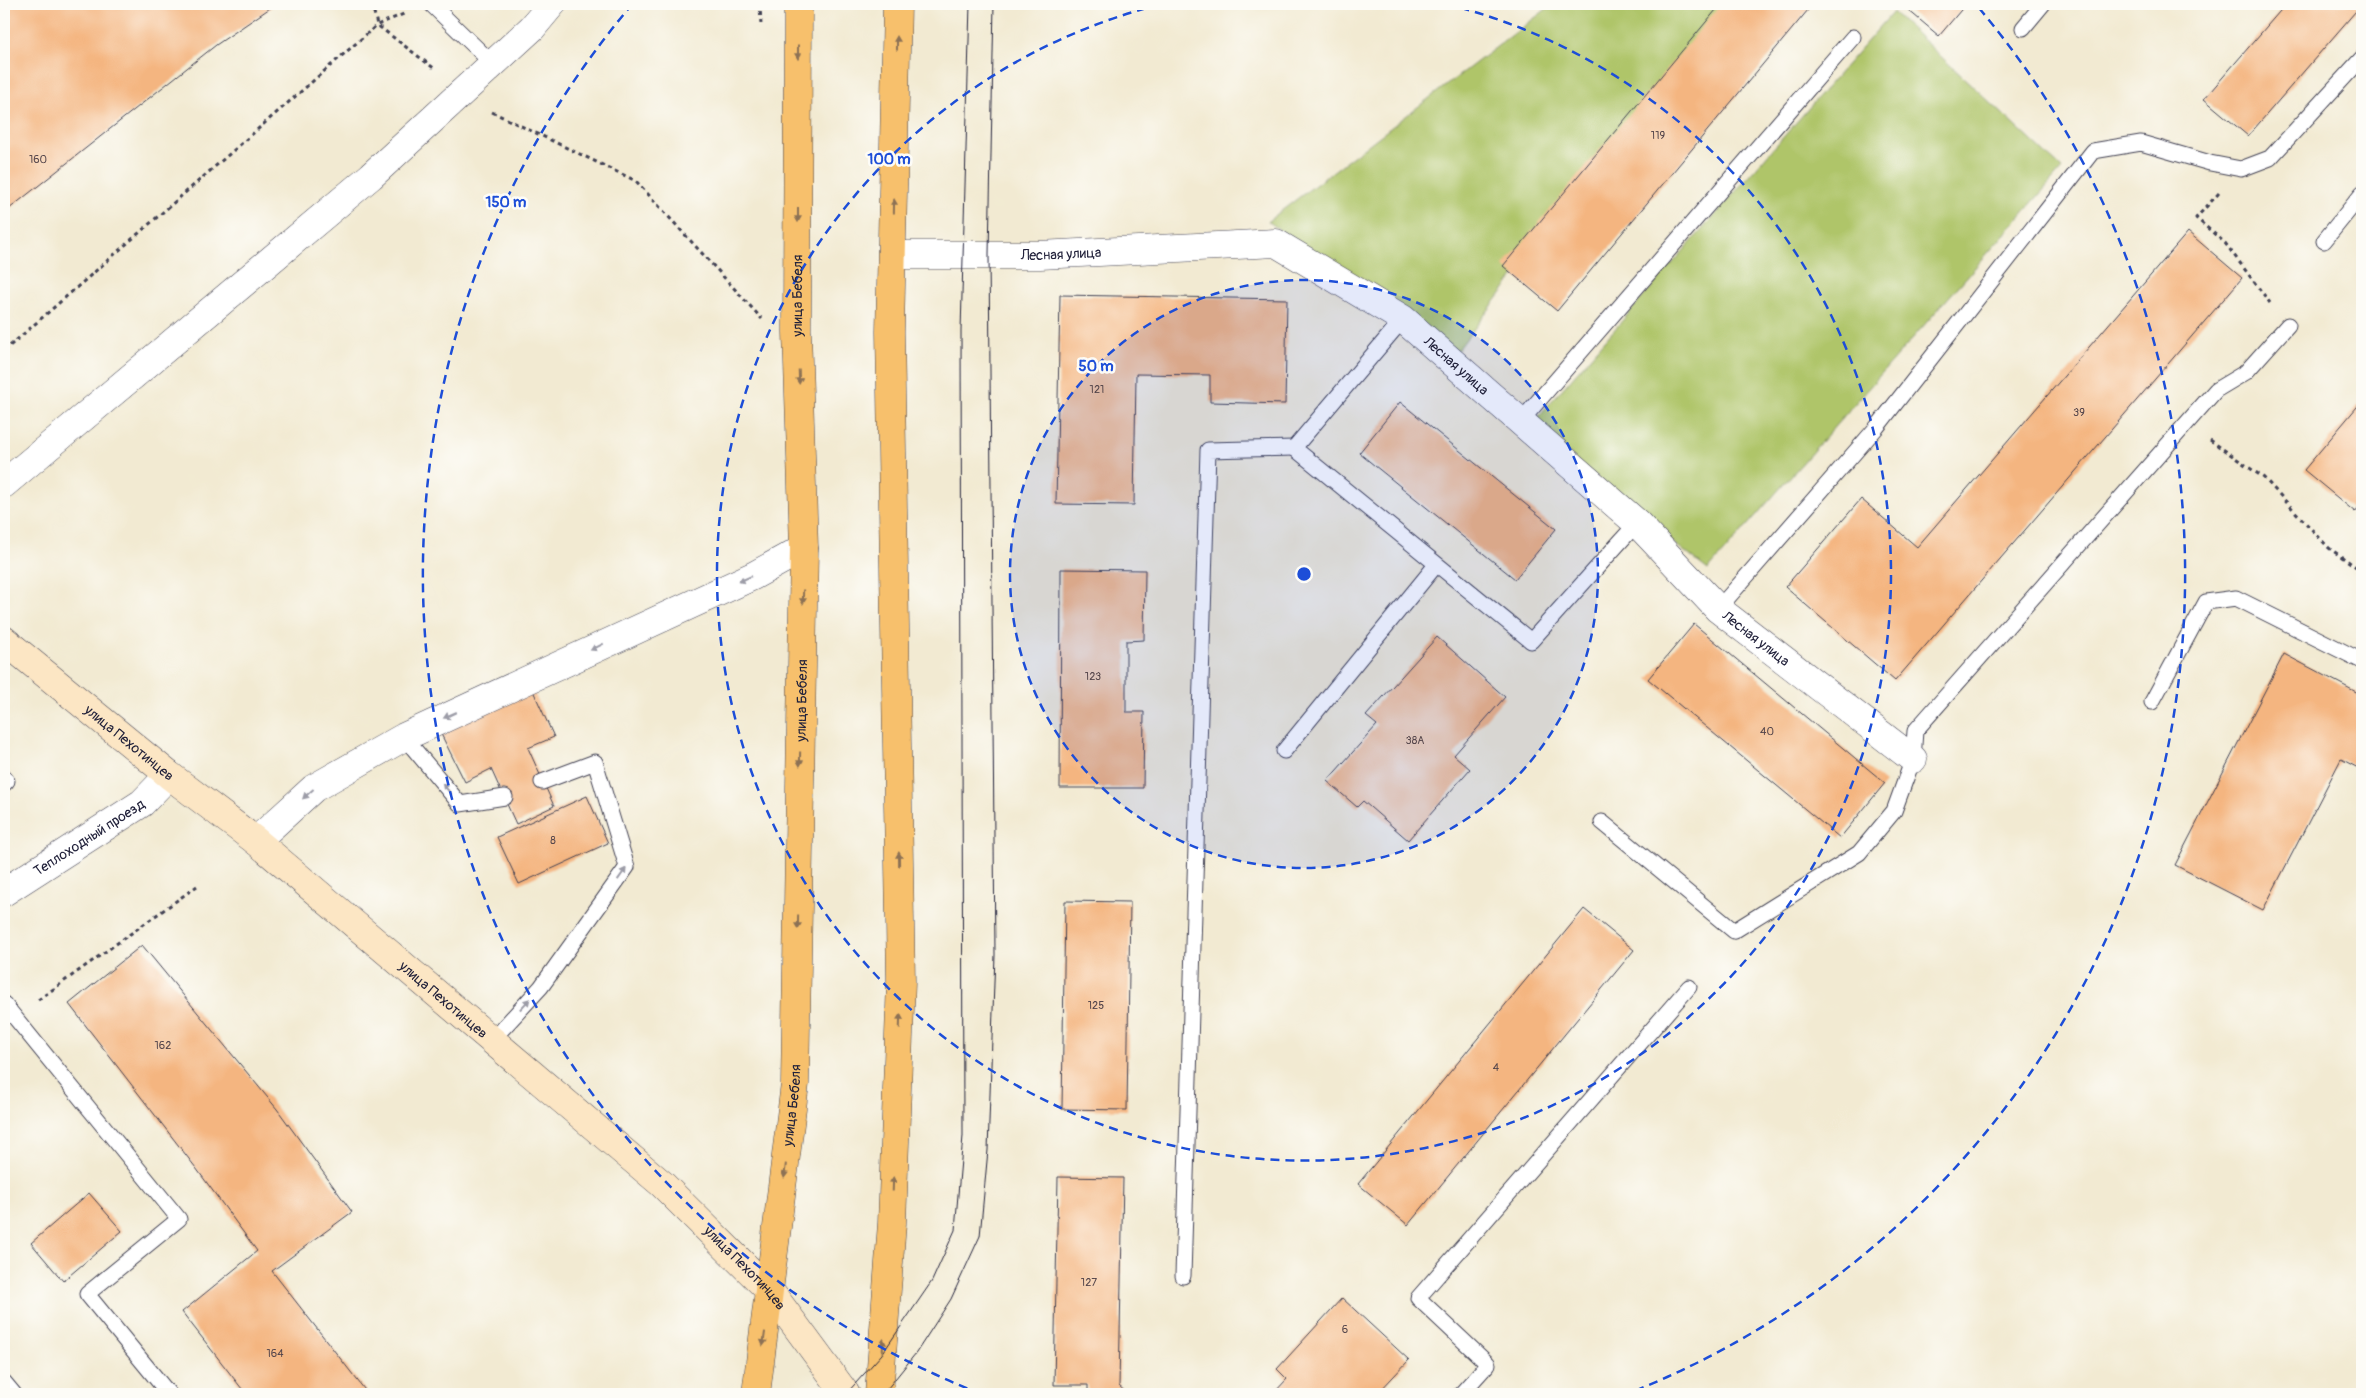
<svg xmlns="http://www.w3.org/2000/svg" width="2366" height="1398" font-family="Pangolin,sans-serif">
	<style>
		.green { fill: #afc569; stroke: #687452 }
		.building { fill: #f4b580 }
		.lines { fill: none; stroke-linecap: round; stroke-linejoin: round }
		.lane-casing { stroke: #414052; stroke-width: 17 }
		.street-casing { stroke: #414052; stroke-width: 29 }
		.secondary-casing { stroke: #414052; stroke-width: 29 }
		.primary-casing { stroke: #414052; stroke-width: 29 }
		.path { stroke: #414052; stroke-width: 3; stroke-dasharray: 4 4; stroke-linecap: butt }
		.lane { stroke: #fff; stroke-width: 15 }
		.street { stroke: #fff; stroke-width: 28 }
		.secondary { stroke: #fce6c4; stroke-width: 28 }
		.primary { stroke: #f7c06c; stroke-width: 28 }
		.tram { stroke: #22223b; stroke-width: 1 }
		.oneway { fill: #8c7154 }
		.oneway2 { fill: #9c9ca7 }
		.ring { fill: none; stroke: #1d4ed8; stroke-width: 2.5; stroke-dasharray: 9 6 }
		.labels { text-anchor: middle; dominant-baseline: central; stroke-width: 5; stroke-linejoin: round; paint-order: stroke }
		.number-label { font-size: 11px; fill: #56474c }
		.street-label { font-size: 14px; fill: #22223b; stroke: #fdfcf7 }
		.centre { fill: #1d4ed8; stroke: #fdfcf7; stroke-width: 2.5 }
		.ring-label { font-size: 15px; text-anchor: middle; font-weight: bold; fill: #1d4ed8; stroke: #fdfcf7; stroke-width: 5; stroke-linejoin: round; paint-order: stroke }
	</style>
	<rect width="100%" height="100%" fill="#fdfcf7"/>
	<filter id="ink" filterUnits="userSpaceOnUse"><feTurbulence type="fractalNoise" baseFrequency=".02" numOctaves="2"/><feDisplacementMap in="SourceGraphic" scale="10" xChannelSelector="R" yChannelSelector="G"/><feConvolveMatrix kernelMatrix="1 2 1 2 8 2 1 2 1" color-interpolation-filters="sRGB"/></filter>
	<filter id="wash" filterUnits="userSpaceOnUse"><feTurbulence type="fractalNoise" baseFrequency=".0096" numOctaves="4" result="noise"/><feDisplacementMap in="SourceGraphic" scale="20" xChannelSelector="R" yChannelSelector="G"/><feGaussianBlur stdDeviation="1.12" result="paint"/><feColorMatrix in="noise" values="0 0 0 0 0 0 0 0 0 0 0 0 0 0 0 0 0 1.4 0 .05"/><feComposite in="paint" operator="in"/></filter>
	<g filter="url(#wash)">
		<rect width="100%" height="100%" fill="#f2ead2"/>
		<g class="green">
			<polygon points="1553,4 1724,4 1450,360 1268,221"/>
			<polygon points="1893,12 2062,169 1708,570 1528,428"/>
		</g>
		<g id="blocks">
			<g class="building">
				<polygon points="4,4 276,4 216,45 4,213"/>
				<polygon points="1721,4 1813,4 1557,311 1503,266"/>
				<polygon points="1901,4 1966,4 1939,36"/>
				<polygon points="2286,4 2362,4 2248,136 2204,99"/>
				<polygon points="2188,232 2242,278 1895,681 1785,587 1861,499 1917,547"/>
				<polygon points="1060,295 1287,299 1285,404 1210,402 1210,375 1136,374 1134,505 1056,504"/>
				<polygon points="2362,401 2362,503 2355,512 2304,470"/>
				<polygon points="1400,402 1556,529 1515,579 1359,453"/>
				<polygon points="1061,569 1145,570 1144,640 1126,641 1126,712 1144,712 1143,788 1060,788"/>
				<polygon points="1694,624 1885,783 1840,838 1648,679"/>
				<polygon points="1437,637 1505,697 1454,755 1470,769 1408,840 1363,801 1357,807 1327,781 1377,725 1366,716"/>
				<polygon points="2284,654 2362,695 2362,770 2341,759 2263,910 2175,865"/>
				<polygon points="530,684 554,737 528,748 554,806 516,824 491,769 465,782 439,730"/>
				<polygon points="587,796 608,843 519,884 497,837"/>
				<polygon points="1065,901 1130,902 1127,1110 1062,1109"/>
				<polygon points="1584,909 1634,950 1408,1225 1358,1184"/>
				<polygon points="142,945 277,1109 352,1212 272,1271 368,1394 246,1394 182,1312 257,1251 196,1168 69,1004"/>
				<polygon points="1058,1177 1123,1178 1119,1386 1128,1394 1088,1394 1088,1385 1054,1385"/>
				<polygon points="89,1193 122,1231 63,1281 31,1243"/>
				<polygon points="1342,1298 1409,1360 1377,1394 1273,1394 1287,1379 1277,1369"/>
			</g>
		</g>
	</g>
	<g filter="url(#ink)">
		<use href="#blocks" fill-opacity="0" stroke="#414052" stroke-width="1"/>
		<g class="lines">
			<g class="lane-casing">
				<g id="lane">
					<polyline points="431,4 493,64"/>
					<polyline points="2023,28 2043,4"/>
					<polyline points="2324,241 2362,194"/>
					<polyline points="1403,319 1294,448 1531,641 1637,523"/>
					<polyline points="1520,422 1853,37"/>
					<polyline points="1718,609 1877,427 2093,151 2141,143 2210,163 2241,169 2270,158 2362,58"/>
					<polyline points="2152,702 2206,602 2236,598 2362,661"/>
					<polyline points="404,737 460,804 505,797"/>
					<polyline points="1284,751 1436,565"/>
					<polyline points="4,778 7,781 4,784"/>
					<polyline points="1602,822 1734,931 1859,853 1894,811 1913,759 1915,731 2216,390 2246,372 2288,325"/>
					<polyline points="4,1004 179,1219 87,1294 169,1394"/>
					<polyline points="492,1040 541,987 627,867 595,762 542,782"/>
					<polyline points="1183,1276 1208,450 1294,448"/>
					<polyline points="4,1382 14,1394"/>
					<polyline points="1461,1394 1488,1364 1418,1298 1689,987"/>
				</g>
			</g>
			<g class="street-casing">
				<g id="street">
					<path id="s1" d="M893,255H1040L1276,243L1403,319L1637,523L1718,609L1913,759"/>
					<polyline points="4,484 371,176 532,28 552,4"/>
					<polyline points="256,841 314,788 404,737 753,576 804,548"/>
					<path id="s2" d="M4,892L142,803L169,775"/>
				</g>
			</g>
			<g class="secondary-casing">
				<g id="secondary">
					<path id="s3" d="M4,640L169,775L256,841L662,1184L770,1291L846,1394"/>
				</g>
			</g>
			<g class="primary-casing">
				<g id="primary">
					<path id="s4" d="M756,1394L795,1084L804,548L797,332L798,4"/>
					<polyline points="879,1394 892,1223 901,981 890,332 897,4"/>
				</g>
			</g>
			<g class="path">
				<polyline points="372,4 377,25 435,69"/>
				<polyline points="760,4 761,26"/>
				<polyline points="492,112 636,181 762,319"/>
				<polyline points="2219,193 2196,218 2225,243 2270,303"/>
				<polyline points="4,351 377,25 406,13"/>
				<polyline points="2210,440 2264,478 2329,548 2362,571"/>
				<polyline points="38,1000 197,886"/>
			</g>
			<use href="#lane" class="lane"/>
			<use href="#street" class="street"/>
			<use href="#secondary" class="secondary"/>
			<use href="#primary" class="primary"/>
			<g class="tram">
				<polyline points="846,1394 882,1354 932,1281 955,1230 963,1136 961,331 970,4"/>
				<polyline points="883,1394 916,1353 951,1299 980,1236 988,1150 995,955 989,254 994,4"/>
			</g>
		</g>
		<defs><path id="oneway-solid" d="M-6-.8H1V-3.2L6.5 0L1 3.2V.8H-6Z" transform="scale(1.25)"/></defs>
		<g class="oneway">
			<use href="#oneway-solid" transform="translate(897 43) rotate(-90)"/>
			<use href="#oneway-solid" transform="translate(798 52) rotate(90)"/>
			<use href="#oneway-solid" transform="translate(894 206) rotate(-89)"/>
			<use href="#oneway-solid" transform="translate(798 215) rotate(90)"/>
			<use href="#oneway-solid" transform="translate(799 377) rotate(88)"/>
			<use href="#oneway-solid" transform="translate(803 597) rotate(91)"/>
			<use href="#oneway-solid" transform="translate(800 759) rotate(91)"/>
			<use href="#oneway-solid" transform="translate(899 859) rotate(-91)"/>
			<use href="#oneway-solid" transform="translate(798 922) rotate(91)"/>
			<use href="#oneway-solid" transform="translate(900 1021) rotate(-88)"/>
			<use href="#oneway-solid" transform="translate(785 1171) rotate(97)"/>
			<use href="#oneway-solid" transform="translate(893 1184) rotate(-88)"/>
			<use href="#oneway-solid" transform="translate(764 1339) rotate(98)"/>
			<use href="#oneway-solid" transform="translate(883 1346) rotate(-86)"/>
		</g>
		<g class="oneway2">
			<use href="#oneway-solid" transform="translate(745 579) rotate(156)"/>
			<use href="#oneway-solid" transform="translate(597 647) rotate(154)"/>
			<use href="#oneway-solid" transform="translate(450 715) rotate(155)"/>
			<use href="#oneway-solid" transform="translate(447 789) rotate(-130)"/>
			<use href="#oneway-solid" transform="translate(308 794) rotate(138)"/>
			<use href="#oneway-solid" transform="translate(622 874) rotate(-55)"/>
			<use href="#oneway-solid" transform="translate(525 1004) rotate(-47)"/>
		</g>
	</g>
	<circle cx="1304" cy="574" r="294" fill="#1d4ed8" fill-opacity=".12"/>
	<g class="ring">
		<circle cx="1304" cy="574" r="294"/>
		<path d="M1446 4A587 587 0 1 1 1162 4"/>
		<path d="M981 1394A881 881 0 0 1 629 8M1979 8A881 881 0 0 1 1627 1394"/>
	</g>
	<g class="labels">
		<g class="number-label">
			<text x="1658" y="135">119</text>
			<text x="38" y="159">160</text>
			<text x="1097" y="389">121</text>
			<text x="2079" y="412">39</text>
			<text x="1093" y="676">123</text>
			<text x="1767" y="731">40</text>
			<text x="1415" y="740">38А</text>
			<text x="553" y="840">8</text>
			<text x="1096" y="1005">125</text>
			<text x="163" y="1045">162</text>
			<text x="1496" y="1067">4</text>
			<text x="1089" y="1282">127</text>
			<text x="1345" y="1329">6</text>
			<text x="275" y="1353">164</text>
		</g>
		<g class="street-label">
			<text stroke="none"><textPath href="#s1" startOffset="168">Лесная улица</textPath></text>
			<text stroke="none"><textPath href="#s4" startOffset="1101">улица Бебеля</textPath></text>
			<text stroke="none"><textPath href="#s1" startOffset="602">Лесная улица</textPath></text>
			<text stroke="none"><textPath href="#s1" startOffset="1008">Лесная улица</textPath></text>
			<text stroke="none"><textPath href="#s4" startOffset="696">улица Бебеля</textPath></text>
			<text stroke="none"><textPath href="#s3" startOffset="162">улица Пехотинцев</textPath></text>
			<text stroke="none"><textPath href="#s2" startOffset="101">Теплоходный проезд</textPath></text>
			<text stroke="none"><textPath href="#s3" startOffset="568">улица Пехотинцев</textPath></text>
			<text stroke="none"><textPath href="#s4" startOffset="291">улица Бебеля</textPath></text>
			<text stroke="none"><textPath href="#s3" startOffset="972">улица Пехотинцев</textPath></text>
		</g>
	</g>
	<circle cx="1304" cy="574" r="8" class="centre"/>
	<g class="ring-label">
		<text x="889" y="164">100 m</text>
		<text x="506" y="207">150 m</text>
		<text x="1096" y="371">50 m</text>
	</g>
	<rect width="2366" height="1398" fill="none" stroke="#fdfcf7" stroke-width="20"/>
</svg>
